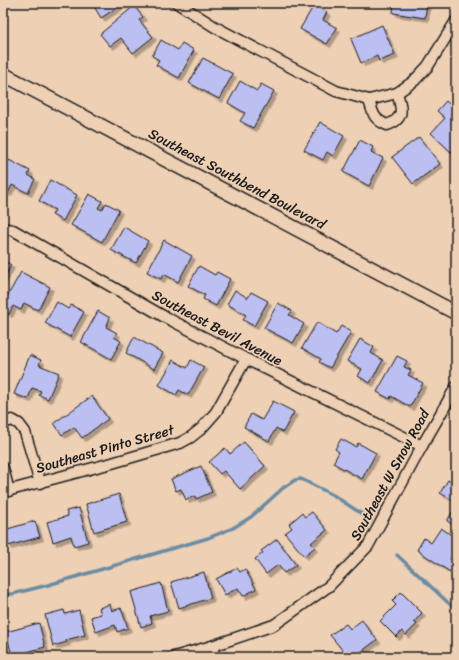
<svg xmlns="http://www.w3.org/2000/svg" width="459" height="660" font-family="Sriracha,sans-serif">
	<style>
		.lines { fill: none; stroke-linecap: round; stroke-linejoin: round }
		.stream { stroke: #6a8ca4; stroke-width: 3.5 }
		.building { fill: #bcbff1; stroke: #1c1c1c; filter: url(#shadow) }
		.minor-casing { stroke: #1c1c1c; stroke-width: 13 }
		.tertiary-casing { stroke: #1c1c1c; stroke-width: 16 }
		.minor { stroke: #eed0b4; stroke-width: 10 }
		.tertiary { stroke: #eed0b4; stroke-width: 13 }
		.labels { text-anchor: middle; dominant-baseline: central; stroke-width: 3.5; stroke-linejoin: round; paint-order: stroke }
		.street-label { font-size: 14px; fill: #1c1c1c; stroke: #eed0b4 }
	</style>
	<defs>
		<filter id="shadow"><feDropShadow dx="3.5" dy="3.5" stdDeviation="0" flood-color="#0004"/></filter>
	</defs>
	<rect width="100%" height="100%" fill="#eed0b4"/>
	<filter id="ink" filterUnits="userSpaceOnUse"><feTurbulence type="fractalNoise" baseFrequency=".025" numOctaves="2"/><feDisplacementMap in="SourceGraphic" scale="8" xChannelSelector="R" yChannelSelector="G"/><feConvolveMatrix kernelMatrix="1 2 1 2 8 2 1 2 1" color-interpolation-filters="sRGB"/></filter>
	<g filter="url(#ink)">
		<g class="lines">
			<g class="stream">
				<polyline points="397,555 456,610"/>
				<polyline points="3,594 12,594 48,585 208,538 233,528 251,517 283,488 295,480 301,479 333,495 371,520"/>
			</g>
		</g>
		<g class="building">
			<polygon points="92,3 124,3 101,18"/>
			<polygon points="394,3 427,3 425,18 393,13"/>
			<polygon points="314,5 327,12 323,20 337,28 327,44 300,29"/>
			<polygon points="134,6 143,17 139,20 153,37 133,53 121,38 110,46 100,34"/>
			<polygon points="382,25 395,55 379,61 377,56 361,63 351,39"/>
			<polygon points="161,40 178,50 182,43 194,50 179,78 156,65 159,60 152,56"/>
			<polygon points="203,58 233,74 219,99 189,83"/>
			<polygon points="240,81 257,91 261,84 274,91 253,128 240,121 245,113 228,103"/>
			<polygon points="456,82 456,95 450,89"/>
			<polygon points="446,101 456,110 456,147 451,152 431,133 445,118 437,111"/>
			<polygon points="320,122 344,136 333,156 327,152 323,160 304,150"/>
			<polygon points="419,137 440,164 413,184 392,157"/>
			<polygon points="360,140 373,147 371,152 383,158 369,186 343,172"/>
			<polygon points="9,160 30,171 28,175 35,179 28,193 12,185 8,193 3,191 3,170"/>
			<polygon points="50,180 77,195 63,221 52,215 55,210 39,201"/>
			<polygon points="89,194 102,201 98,208 102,210 106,203 119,210 102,242 71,225"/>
			<polygon points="124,227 148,241 136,263 111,250"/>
			<polygon points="456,231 456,243 451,240"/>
			<polygon points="164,240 192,256 178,282 164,274 161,279 147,272"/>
			<polygon points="3,260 11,265 3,280"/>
			<polygon points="199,266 215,275 217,272 230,279 216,306 203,299 205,295 188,286"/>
			<polygon points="21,272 50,287 38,310 24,303 21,310 13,306 9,314 3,311 3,304"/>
			<polygon points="235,290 248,298 251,292 268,301 254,326 243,320 246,315 227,304"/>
			<polygon points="57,302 68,309 71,305 84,312 70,337 45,323"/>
			<polygon points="278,303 292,311 289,315 304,324 293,343 264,328"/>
			<polygon points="98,311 110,318 106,327 117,333 114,337 121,341 111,359 81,342"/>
			<polygon points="317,322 336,334 341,326 351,332 330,368 319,362 321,359 302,348"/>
			<polygon points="134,337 163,353 154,369 126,353"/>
			<polygon points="360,339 374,347 371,353 383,360 370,383 358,376 362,369 347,361"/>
			<polygon points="30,355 41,360 39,365 59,373 48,399 39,395 41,391 32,388 28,399 14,394"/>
			<polygon points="397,356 407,361 404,367 411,370 408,375 423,383 410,407 391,396 390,399 377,392"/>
			<polygon points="173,360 187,368 191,360 204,367 188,395 179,390 176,395 159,385"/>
			<polygon points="92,396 108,419 82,438 74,427 62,435 54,423"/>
			<polygon points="273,401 294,412 283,432 276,428 269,441 244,427 251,414 262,420"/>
			<polygon points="341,439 356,447 358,443 376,453 362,479 333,463 339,452 335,449"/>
			<polygon points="244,442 265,466 240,489 224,471 220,474 209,462 225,448 230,454"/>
			<polygon points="201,466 212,492 196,499 195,496 186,500 181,489 176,491 171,479"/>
			<polygon points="448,480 456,485 456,502 440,493"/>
			<polygon points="119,494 127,522 94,532 86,504"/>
			<polygon points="456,506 456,526 447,521"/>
			<polygon points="79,508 88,542 74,546 71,536 53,542 47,522 68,516 66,511"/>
			<polygon points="312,512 327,530 311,543 315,547 304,556 285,533 292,528 289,524 302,513 305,517"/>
			<polygon points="35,521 40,537 8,546 4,530"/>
			<polygon points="441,528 456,538 456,550 450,559 456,563 450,572 417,550 424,538 431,543"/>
			<polygon points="277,539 296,565 284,573 278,565 266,574 255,559 263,553 261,551"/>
			<polygon points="237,568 240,572 245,569 256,589 243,596 238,588 225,595 216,579"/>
			<polygon points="204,572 211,598 179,608 171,582"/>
			<polygon points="161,583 168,611 150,616 152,623 141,627 131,592"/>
			<polygon points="401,592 422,613 414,622 417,624 406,635 402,631 396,637 380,621 396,605 392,601"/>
			<polygon points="110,604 112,611 121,608 128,628 117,632 115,625 96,632 91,617 101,614 99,608"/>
			<polygon points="64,610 65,614 79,610 85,635 66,640 67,642 53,646 45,615"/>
			<polygon points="362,620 377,640 354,657 348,657 330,635 346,624 350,629"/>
			<polygon points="39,623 45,647 12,656 6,632"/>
		</g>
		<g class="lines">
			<g class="minor-casing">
				<g id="minor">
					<polyline points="177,3 215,27 336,91 369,100 397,93 414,81 428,66 456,21"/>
					<path d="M369,100C373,113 373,119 387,125C405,119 402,108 397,93"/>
					<polyline points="3,228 13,230 163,316 246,359 422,446"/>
					<polyline points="3,423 12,420 19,424 25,432 40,483"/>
					<polyline points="3,468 9,491"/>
					<polyline points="3,492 112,463 180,443 191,437 201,429 216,412 246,359"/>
					<polyline points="212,646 215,657"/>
					<polyline points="174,657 212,646 274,625 329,586 368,546 422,446 456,387"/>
				</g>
			</g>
			<g class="tertiary-casing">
				<polyline id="tertiary" points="3,74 456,313"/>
			</g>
			<use href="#minor" class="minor"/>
			<use href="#tertiary" class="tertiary"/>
		</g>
	</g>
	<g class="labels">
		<g class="street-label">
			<text transform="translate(237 179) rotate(28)">Southeast Southbend Boulevard</text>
			<text transform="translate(217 328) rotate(28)">Southeast Bevil Avenue</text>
			<text transform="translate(105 449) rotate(-16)">Southeast Pinto Street</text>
			<text transform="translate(390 475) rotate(-61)">Southeast W Snow Road</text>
		</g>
	</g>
	<rect width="459" height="660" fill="none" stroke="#eed0b4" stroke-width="16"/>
	<rect x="8" y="8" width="443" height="644" fill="none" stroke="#1c1c1c" stroke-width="1.5" filter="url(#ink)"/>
</svg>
